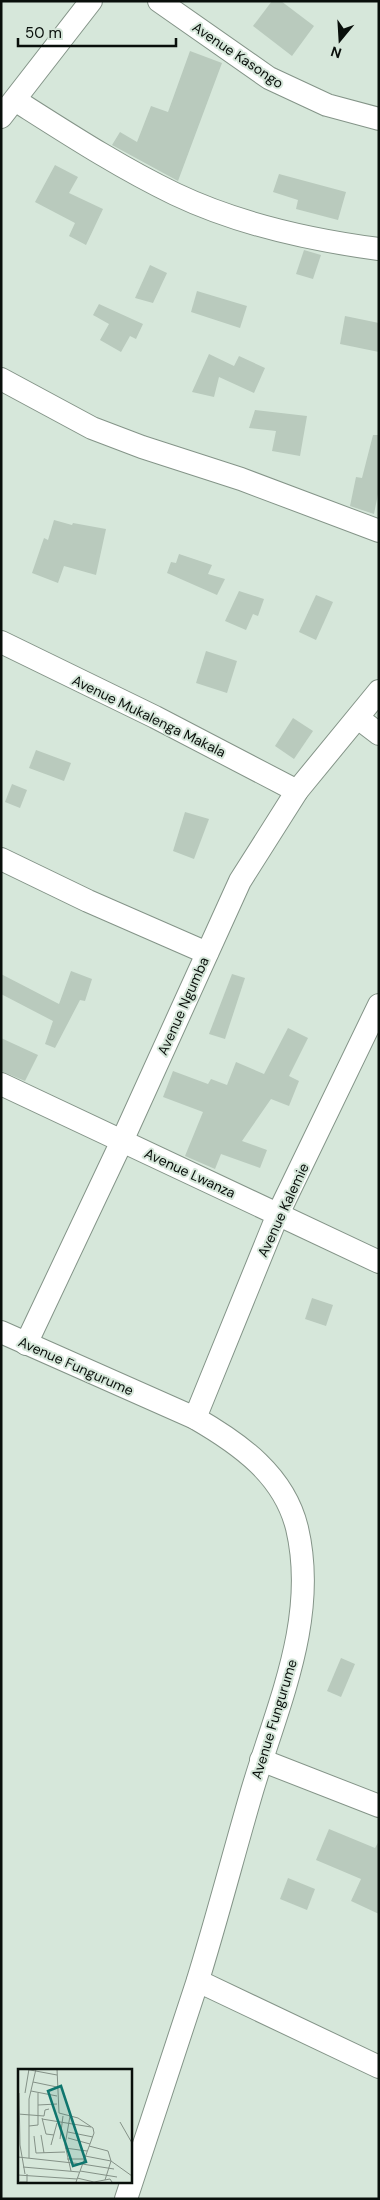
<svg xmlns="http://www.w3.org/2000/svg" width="380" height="2200" font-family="'DM Sans',sans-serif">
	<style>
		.building { fill: #b9cabd }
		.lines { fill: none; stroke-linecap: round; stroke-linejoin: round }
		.minor-casing { stroke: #849488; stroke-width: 24 }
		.minor { stroke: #fff; stroke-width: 22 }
		.labels { text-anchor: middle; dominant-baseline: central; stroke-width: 4; stroke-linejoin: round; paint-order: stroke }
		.street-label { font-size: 14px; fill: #090f0b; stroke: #d6e7da }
		.inset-road { fill: none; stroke: #849187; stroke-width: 1 }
		.view { fill: #0f766e; fill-opacity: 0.15; stroke: #0f766e; stroke-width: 2.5 }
		.inset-edge { fill: none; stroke: #090f0b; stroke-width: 2.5 }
	</style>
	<rect width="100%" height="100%" fill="#d6e7da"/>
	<g class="building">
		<polygon points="272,1 281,1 314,26 292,56 253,26"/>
		<polygon points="190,51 222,63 178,181 112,145 120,132 137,142 151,106 168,112"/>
		<polygon points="55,165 78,177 69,193 103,209 86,245 69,236 75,223 35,202"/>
		<polygon points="279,174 346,192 338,220 296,209 298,200 273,192"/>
		<polygon points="304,250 321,255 313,279 296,274"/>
		<polygon points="150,265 167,273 153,303 135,298"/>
		<polygon points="197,291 247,306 240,328 191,312"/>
		<polygon points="99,304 143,324 136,339 130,336 121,352 100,340 109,324 93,315"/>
		<polygon points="345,316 379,323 379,352 340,344"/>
		<polygon points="209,354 234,366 239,356 265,368 254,393 219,377 214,397 192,392"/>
		<polygon points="255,410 307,416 300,456 272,451 276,431 249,428"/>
		<polygon points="373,435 379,435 379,489 374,514 350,506 356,477 362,478"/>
		<polygon points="54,520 72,525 73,523 106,529 96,575 64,566 58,583 32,573 44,538 48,540"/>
		<polygon points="179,554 212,565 208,574 225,579 217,595 167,573 171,562 176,563"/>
		<polygon points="239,591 264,599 258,616 253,614 246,630 225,621"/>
		<polygon points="316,595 333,602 316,640 299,632"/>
		<polygon points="206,651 237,661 227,693 196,683"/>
		<polygon points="293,718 313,731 294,759 275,746"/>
		<polygon points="36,750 71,763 64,781 29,768"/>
		<polygon points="12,784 27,790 20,808 5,802"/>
		<polygon points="185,812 209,819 194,859 173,851"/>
		<polygon points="71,971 92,979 85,1001 80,1000 55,1048 45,1044 53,1021 1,994 1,974 59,1004"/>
		<polygon points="232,974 245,978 225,1039 209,1034"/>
		<polygon points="288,1028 308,1038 289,1076 299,1081 289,1106 271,1099 242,1141 267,1150 260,1168 221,1154 215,1169 185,1156 203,1112 163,1097 173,1071 208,1084 211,1079 227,1085 236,1062 264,1074"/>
		<polygon points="1,1038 38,1055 25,1081 1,1071"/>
		<polygon points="312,1298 333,1305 326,1326 305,1319"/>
		<polygon points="341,1658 355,1664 341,1697 327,1691"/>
		<polygon points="329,1829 375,1848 379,1841 379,1914 351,1901 361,1879 316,1860"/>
		<polygon points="288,1878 315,1889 307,1910 280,1899"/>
	</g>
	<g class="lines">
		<g class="minor-casing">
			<g id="minor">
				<polyline points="159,1 269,78 327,105 379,119"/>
				<path d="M15,100C67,133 119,167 175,194C238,224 310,240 379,249"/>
				<polyline points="1,117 91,1"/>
				<polyline points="1,379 92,428 142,447 241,479 379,531"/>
				<polyline points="1,642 155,717 297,791"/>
				<polyline points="358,718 379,734"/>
				<polyline points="1,859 88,901 207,953"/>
				<polyline points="1,1084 379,1262"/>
				<path d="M1,1332L195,1418C240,1444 284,1475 297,1528C319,1621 275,1710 250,1798C232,1860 216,1922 197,1983C174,2055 149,2127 126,2199"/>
				<polyline points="26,1344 122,1141 240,881 297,791 379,691"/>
				<polyline points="195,1418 278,1214 379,1005"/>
				<polyline points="261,1760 379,1806"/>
				<polyline points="198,1981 379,2067"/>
			</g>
		</g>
		<use href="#minor" class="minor"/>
	</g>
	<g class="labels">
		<g class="street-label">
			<text transform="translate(238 55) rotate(34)">Avenue Kasongo</text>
			<text transform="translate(149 716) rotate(26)">Avenue Mukalenga Makala</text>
			<text transform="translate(183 1006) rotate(-66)">Avenue Ngumba</text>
			<text transform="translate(190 1173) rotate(25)">Avenue Lwanza</text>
			<text transform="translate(283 1210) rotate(-65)">Avenue Kalemie</text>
			<text transform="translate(76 1366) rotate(24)">Avenue Fungurume</text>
			<text transform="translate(274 1719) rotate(-73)">Avenue Fungurume</text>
		</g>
	</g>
	<g transform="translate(18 2069)">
		<rect width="114" height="114" fill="#d6e7da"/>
		<path class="inset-road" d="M7,0L39,6M39,0L41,44L60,49L75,59M15,13L39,18M13,22L39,27M1,24L2,76L7,105M7,24L11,0M20,36L39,35M0,45L26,47L27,41L31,40M52,47L47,76L53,102M24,49L28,65L36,66M24,50L73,58M102,53L114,74M11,57L20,56V24M50,63L75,68M23,66L26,84M16,67L18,84L47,83M50,69L72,75M42,70L45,47M33,76L39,54M71,77L90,82L93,92M47,79L69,82M67,87L93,92L114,107M0,88L64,95M11,89V30L18,0M49,90H66M64,95L96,100M5,98L61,103M62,102L99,108M0,106L59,110M59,109L76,113L92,110L94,113M87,111L93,92M2,113H9V105M58,113L76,64L75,59"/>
		<path class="view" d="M43,17L68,93L55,97L30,22Z"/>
		<rect width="114" height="114" class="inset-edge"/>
	</g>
	<rect width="380" height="2200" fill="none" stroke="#090f0b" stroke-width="5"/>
	<g transform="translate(340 40) rotate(198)" stroke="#d6e7da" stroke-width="4" paint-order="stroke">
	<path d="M0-4L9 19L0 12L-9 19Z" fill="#090f0b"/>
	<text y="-8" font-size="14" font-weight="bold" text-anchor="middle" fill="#090f0b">N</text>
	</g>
	<path d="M18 38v8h158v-8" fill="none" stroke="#090f0b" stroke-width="2.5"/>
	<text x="25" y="38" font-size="15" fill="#090f0b" stroke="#d6e7da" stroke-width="4" paint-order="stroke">50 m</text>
</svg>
